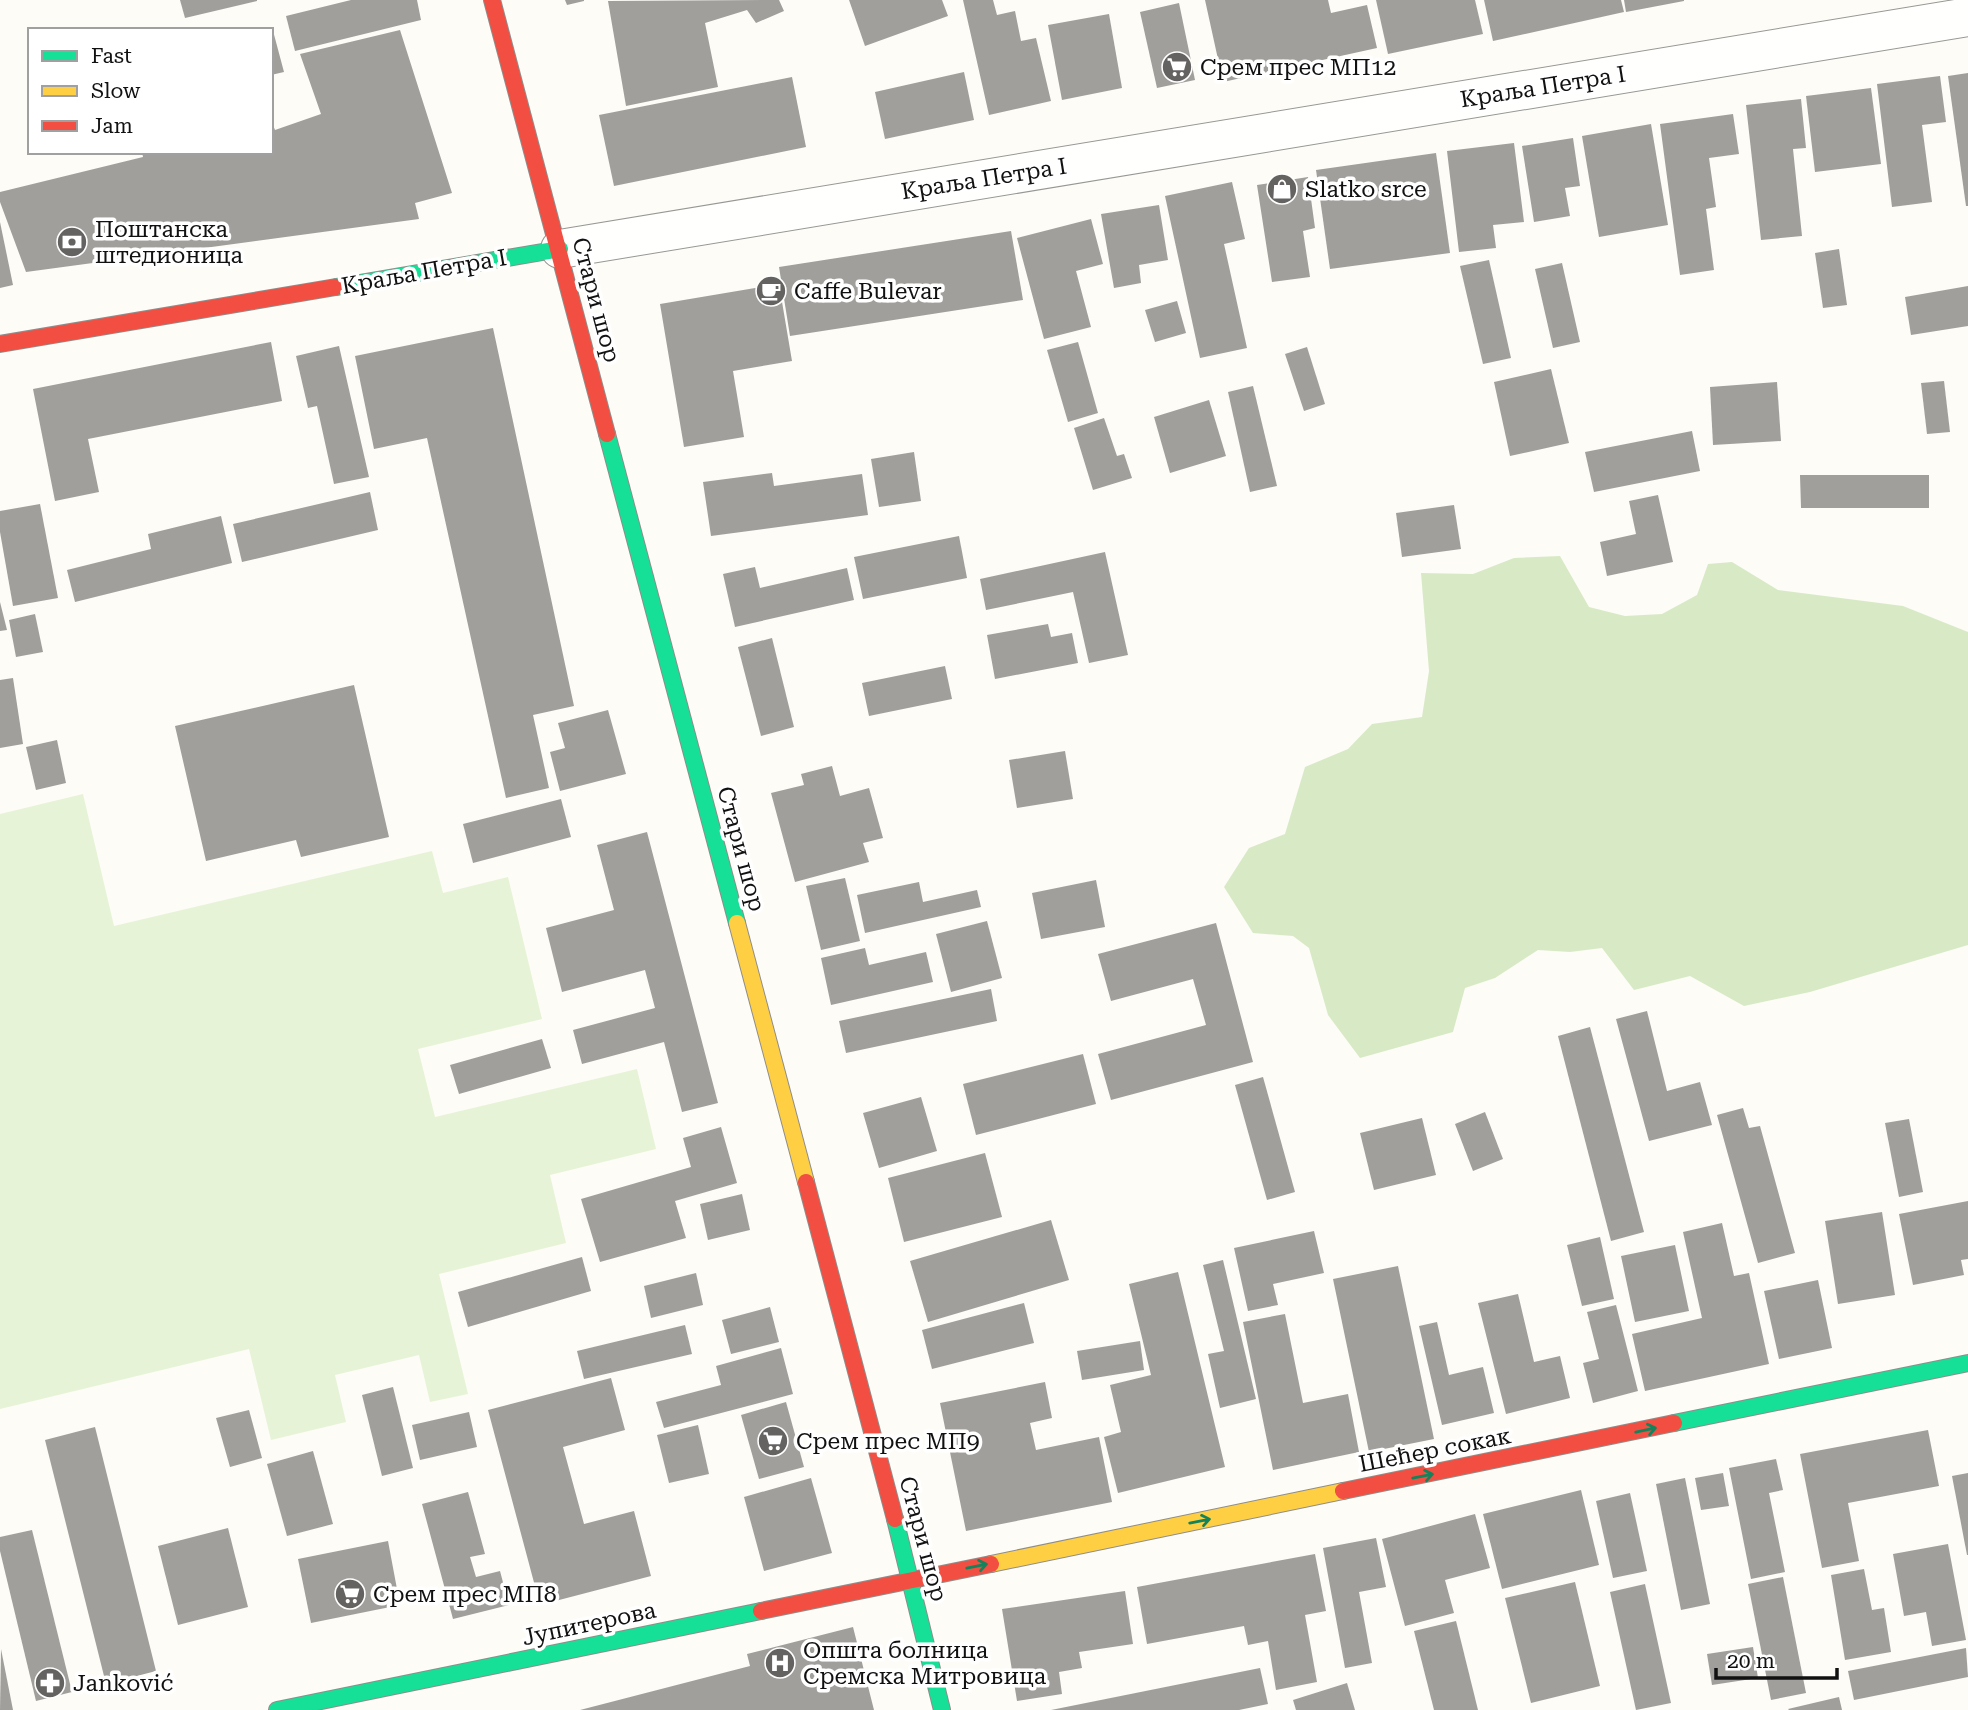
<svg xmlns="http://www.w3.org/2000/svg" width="1968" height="1710" font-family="'Roboto Serif',serif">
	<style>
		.green { fill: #e7f3d7 }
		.forest { fill: #d8eac5 }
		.building { fill: #a19f9c }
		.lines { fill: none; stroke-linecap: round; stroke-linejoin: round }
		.street-casing { stroke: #979795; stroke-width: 40 }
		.fast-casing { stroke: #8e8d8b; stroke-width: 18 }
		.slow-casing { stroke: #8e8d8b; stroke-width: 18 }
		.jam-casing { stroke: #8e8d8b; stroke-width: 18 }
		.street { stroke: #fffffe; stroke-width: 38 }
		.fast { stroke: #16e098; stroke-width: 16 }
		.slow { stroke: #ffcf43; stroke-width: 16 }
		.jam { stroke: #f24e42; stroke-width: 16 }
		.oneway { stroke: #14835b }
		.labels { text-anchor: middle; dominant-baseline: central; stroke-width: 7; stroke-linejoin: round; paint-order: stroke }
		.poi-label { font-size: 23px; fill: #111; stroke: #fff; text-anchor: start }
		.street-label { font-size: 23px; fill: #111; stroke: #fff }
	</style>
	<rect width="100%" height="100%" fill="#fdfcf7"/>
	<polygon class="green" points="83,794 114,926 432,851 443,893 508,877 542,1019 418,1049 435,1117 637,1069 656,1149 550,1175 566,1243 439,1274 468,1394 430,1402 419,1355 335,1375 346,1422 271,1440 249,1349 0,1409 0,814"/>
	<polygon class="forest" points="1560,556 1589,607 1625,616 1662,614 1697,595 1708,564 1732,562 1778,590 1903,606 1968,632 1968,945 1810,992 1744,1006 1690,976 1634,990 1602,948 1570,952 1538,950 1495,978 1465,988 1453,1032 1360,1058 1328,1015 1309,948 1293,936 1253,933 1224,887 1249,848 1285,834 1305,767 1348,749 1372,724 1422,717 1429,671 1421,573 1473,574 1514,558"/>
	<g class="building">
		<polygon points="180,0 257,0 257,1 185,18"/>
		<polygon points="351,0 417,0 421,20 295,51 286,16"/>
		<polygon points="565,0 584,0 584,1 567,5"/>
		<polygon points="779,0 784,11 756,23 747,10 705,23 718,87 626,106 608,1"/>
		<polygon points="849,0 942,0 948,16 865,46"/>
		<polygon points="963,0 993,0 997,15 1015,11 1021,41 1036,38 1051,101 989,115"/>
		<polygon points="1205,0 1328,0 1331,13 1367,5 1377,48 1223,82"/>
		<polygon points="1376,0 1475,0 1483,34 1388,54"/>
		<polygon points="1484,0 1621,0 1624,12 1493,41"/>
		<polygon points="1624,0 1684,0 1684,1 1626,12"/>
		<polygon points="1179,3 1195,80 1157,88 1140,12"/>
		<polygon points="1109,14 1122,88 1062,100 1048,25"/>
		<polygon points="272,27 284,72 271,75 271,30 261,29"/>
		<polygon points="400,30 452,193 415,203 419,219 26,272 0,202 0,192 143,157 142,152 271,152 271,120 275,130 321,114 300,54"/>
		<polygon points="964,72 974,120 885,139 875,92"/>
		<polygon points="1968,73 1968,206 1966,206 1948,76"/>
		<polygon points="1940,76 1946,122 1922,125 1932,202 1892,207 1877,84"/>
		<polygon points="792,77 806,147 614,186 599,115"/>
		<polygon points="1871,88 1881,164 1815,172 1806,96"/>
		<polygon points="1801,99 1806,148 1793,149 1802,236 1761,240 1746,105"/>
		<polygon points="1733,114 1739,154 1709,158 1716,207 1706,209 1714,270 1680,275 1660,124"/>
		<polygon points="1651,124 1668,225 1599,237 1582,136"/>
		<polygon points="1573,138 1580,186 1565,188 1570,216 1534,222 1522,146"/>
		<polygon points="1514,143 1524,222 1493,225 1496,248 1459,252 1447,151"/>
		<polygon points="1436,153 1450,253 1330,269 1316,170"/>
		<polygon points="1308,177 1315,228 1303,231 1310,277 1272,282 1257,185"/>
		<polygon points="1232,182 1245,239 1224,244 1247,348 1200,358 1165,196"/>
		<polygon points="1159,205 1168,260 1139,265 1141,283 1114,288 1101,214"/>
		<polygon points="1091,219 1103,264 1076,271 1091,327 1044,339 1017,238"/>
		<polygon points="0,222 13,285 0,288"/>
		<polygon points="1011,231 1023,300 790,336 779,267"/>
		<polygon points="1839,249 1847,305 1823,308 1815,253"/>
		<polygon points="1489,260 1511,358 1483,364 1460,266"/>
		<polygon points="1562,263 1580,342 1553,348 1535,269"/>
		<polygon points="779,284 792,361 733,371 744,437 684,447 660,304"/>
		<polygon points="1968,286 1968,326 1911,335 1905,297"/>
		<polygon points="1177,301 1186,333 1155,342 1145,310"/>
		<polygon points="493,328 574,706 533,715 549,788 506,798 427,438 374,449 355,356"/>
		<polygon points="271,342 282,401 88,439 99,492 55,501 33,389"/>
		<polygon points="1078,342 1098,413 1068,422 1047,350"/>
		<polygon points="339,346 369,477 334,484 317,406 308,408 296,356"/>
		<polygon points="1307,347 1325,404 1304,411 1285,354"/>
		<polygon points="1551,369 1569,443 1510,456 1494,382"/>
		<polygon points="1944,381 1950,432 1927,434 1921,383"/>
		<polygon points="1777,382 1781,441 1713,445 1710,387"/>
		<polygon points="1253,386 1277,486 1250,492 1228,392"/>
		<polygon points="1209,400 1226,456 1170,473 1154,417"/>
		<polygon points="1104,418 1117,456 1124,454 1132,478 1093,490 1074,428"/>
		<polygon points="1692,431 1700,471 1594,492 1585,452"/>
		<polygon points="914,452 921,501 879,507 871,459"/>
		<polygon points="772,473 774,486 862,474 868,515 711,536 703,482"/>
		<polygon points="1800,475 1929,475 1929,508 1801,508"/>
		<polygon points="370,492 378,530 242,562 233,524"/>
		<polygon points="1658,495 1673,562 1607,576 1600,542 1636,534 1629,501"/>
		<polygon points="40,504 58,598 13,606 0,532 0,511"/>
		<polygon points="1454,505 1461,549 1402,557 1396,513"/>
		<polygon points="221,516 232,563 75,602 67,570 151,549 148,534"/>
		<polygon points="959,536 967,578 863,599 854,557"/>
		<polygon points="1105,552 1128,655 1089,663 1073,592 986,610 980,579"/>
		<polygon points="755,567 760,588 847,568 854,600 735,627 723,574"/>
		<polygon points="0,602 7,630 0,631"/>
		<polygon points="35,614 43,652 16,657 9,620"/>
		<polygon points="1048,624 1051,637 1072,633 1078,663 995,679 987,635"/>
		<polygon points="772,638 794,727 761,736 738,647"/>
		<polygon points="945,666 952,699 869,716 862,683"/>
		<polygon points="13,678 23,744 0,748 0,680"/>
		<polygon points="354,685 389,837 301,857 296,840 206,861 175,726"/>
		<polygon points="608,710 626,774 560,791 550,752 565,748 558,723"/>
		<polygon points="57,740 66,783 36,790 26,747"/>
		<polygon points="1065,751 1073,799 1017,808 1009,760"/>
		<polygon points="832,766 840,796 869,788 883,838 863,843 869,862 795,882 771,793 804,785 801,774"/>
		<polygon points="561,799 571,837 473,863 463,824"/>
		<polygon points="647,832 718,1103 682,1112 664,1042 582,1064 573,1030 655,1008 645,970 562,992 546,928 614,910 597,845"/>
		<polygon points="845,878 860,941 821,950 806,886"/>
		<polygon points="1096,880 1105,927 1041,939 1032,893"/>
		<polygon points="919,882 923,902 977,890 981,907 865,933 857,895"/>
		<polygon points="987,921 1002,978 951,992 936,934"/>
		<polygon points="1216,923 1253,1062 1111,1100 1098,1054 1206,1025 1193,979 1111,1001 1098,954"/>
		<polygon points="865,948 869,965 926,952 933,982 831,1005 821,958"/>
		<polygon points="991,989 997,1021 846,1053 839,1021"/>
		<polygon points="1647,1011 1667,1091 1700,1082 1712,1125 1649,1141 1616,1019"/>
		<polygon points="1590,1027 1644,1232 1611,1241 1558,1036"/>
		<polygon points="542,1039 551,1068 459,1094 450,1065"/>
		<polygon points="1083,1054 1096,1104 976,1135 963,1084"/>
		<polygon points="1263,1077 1295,1192 1267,1200 1235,1085"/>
		<polygon points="921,1097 937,1151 879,1168 863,1113"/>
		<polygon points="1743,1108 1749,1128 1760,1126 1795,1253 1758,1263 1717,1115"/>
		<polygon points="1485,1112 1503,1159 1473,1171 1455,1124"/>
		<polygon points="1422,1118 1436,1175 1374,1190 1360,1133"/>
		<polygon points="1909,1119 1923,1192 1899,1197 1885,1123"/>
		<polygon points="721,1127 737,1183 675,1201 686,1238 600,1262 581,1199 691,1167 683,1138"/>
		<polygon points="985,1153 1002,1217 904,1242 888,1178"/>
		<polygon points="742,1194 750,1230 708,1240 700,1204"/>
		<polygon points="1968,1201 1968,1259 1961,1260 1964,1275 1913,1285 1899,1214"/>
		<polygon points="1882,1212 1895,1295 1838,1304 1825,1221"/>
		<polygon points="1051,1220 1069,1280 928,1322 910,1261"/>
		<polygon points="1722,1223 1734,1276 1749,1273 1769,1364 1645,1391 1632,1334 1702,1318 1683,1232"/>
		<polygon points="1314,1231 1324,1273 1273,1284 1278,1305 1248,1311 1234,1248"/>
		<polygon points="1600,1237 1614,1299 1582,1306 1567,1245"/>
		<polygon points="1675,1245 1689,1311 1635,1322 1621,1256"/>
		<polygon points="582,1257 591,1291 468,1327 458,1292"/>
		<polygon points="1223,1260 1256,1399 1220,1408 1208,1354 1224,1351 1203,1265"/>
		<polygon points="1398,1266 1434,1439 1369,1452 1333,1279"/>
		<polygon points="1178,1272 1225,1467 1118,1493 1104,1437 1121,1432 1110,1385 1151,1375 1129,1284"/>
		<polygon points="696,1273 703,1305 651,1318 644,1286"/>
		<polygon points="1818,1280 1832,1348 1779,1359 1764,1291"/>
		<polygon points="1518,1294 1534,1362 1560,1356 1570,1398 1506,1414 1478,1303"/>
		<polygon points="1024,1303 1034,1343 932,1369 922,1330"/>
		<polygon points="1616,1305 1638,1391 1593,1403 1583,1363 1599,1359 1587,1312"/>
		<polygon points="770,1307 779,1342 731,1354 722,1320"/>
		<polygon points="1285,1314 1303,1403 1348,1394 1359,1452 1273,1470 1243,1322"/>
		<polygon points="1437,1322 1449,1375 1483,1367 1494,1413 1442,1425 1419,1326"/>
		<polygon points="685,1325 692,1354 584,1379 577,1351"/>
		<polygon points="1140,1341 1144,1370 1082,1380 1077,1351"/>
		<polygon points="781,1348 793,1394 664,1428 656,1402 721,1385 716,1366"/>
		<polygon points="611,1378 625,1430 563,1447 584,1524 634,1511 651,1576 540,1605 488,1410"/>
		<polygon points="1045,1382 1052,1418 1030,1423 1036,1450 1099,1437 1112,1502 966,1531 940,1403"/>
		<polygon points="393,1387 413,1468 382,1476 362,1395"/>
		<polygon points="786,1402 804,1467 759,1479 741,1415"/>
		<polygon points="249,1410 262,1458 230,1467 216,1418"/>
		<polygon points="469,1412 477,1447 420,1460 412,1425"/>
		<polygon points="698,1425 709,1474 669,1483 657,1435"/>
		<polygon points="95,1427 156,1671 106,1684 45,1440"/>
		<polygon points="1928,1430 1939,1486 1848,1503 1859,1561 1822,1568 1800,1454"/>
		<polygon points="313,1451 333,1524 287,1536 267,1464"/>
		<polygon points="1776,1459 1783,1490 1769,1493 1785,1572 1751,1579 1729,1468"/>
		<polygon points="1723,1473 1729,1506 1701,1510 1695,1478"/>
		<polygon points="1968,1473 1968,1555 1967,1555 1952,1476"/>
		<polygon points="811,1478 832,1553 764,1571 744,1497"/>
		<polygon points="1685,1478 1710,1604 1681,1610 1656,1484"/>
		<polygon points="1581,1490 1599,1565 1502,1589 1483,1514"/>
		<polygon points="468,1492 485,1554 470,1557 476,1577 500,1571 509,1605 453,1619 422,1504"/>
		<polygon points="1630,1493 1647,1571 1613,1578 1596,1501"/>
		<polygon points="1475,1514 1490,1568 1445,1580 1454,1613 1405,1626 1382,1539"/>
		<polygon points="228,1528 248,1607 178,1625 158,1546"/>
		<polygon points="32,1530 72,1692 36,1701 0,1551 0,1537"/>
		<polygon points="1376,1538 1386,1587 1359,1592 1372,1663 1345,1668 1323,1548"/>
		<polygon points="388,1541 400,1605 311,1623 298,1559"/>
		<polygon points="1948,1544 1966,1640 1932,1646 1926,1612 1904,1616 1893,1554"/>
		<polygon points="1315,1554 1326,1611 1305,1615 1317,1682 1276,1690 1268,1641 1248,1645 1244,1626 1147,1644 1137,1587"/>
		<polygon points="1864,1569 1872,1610 1884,1608 1891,1652 1845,1660 1831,1575"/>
		<polygon points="1783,1577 1806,1693 1771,1700 1748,1584"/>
		<polygon points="1575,1582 1600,1686 1531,1703 1505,1598"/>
		<polygon points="1645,1584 1671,1703 1636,1710 1610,1592"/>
		<polygon points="1125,1591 1133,1644 1079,1652 1082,1668 1059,1672 1062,1694 1017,1701 1002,1609"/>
		<polygon points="1456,1621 1478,1710 1434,1710 1414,1631"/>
		<polygon points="853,1627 874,1710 580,1710 750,1666 747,1654"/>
		<polygon points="1753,1647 1758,1678 1712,1685 1707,1654"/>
		<polygon points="1966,1648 1968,1677 1854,1700 1848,1671"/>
		<polygon points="1,1649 13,1710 0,1710"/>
		<polygon points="1260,1668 1268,1704 1239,1710 1051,1710"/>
		<polygon points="1347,1683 1355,1710 1296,1710 1293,1700"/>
		<polygon points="1839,1697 1842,1710 1789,1710 1788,1709"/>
	</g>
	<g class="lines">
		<g class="street-casing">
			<polyline id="street" points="560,249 1968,17"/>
		</g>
		<g class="fast-casing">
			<g id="fast">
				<polyline points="336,287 560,249"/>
				<polyline points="607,434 737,923"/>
				<polyline points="1674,1423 1968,1363"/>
				<polyline points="895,1519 942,1710"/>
				<polyline points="277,1710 761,1611"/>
			</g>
		</g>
		<g class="slow-casing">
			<g id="slow">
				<polyline points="737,923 806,1182"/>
				<polyline points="991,1564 1343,1491"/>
			</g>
		</g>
		<g class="jam-casing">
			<g id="jam">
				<polyline points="492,0 607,434"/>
				<polyline points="0,344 336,287"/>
				<polyline points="806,1182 895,1519"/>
				<polyline points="1343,1491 1674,1423"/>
				<polyline points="761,1611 991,1564"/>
			</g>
		</g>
		<use href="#street" class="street"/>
		<use href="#fast" class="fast"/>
		<use href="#slow" class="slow"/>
		<use href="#jam" class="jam"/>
	</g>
	<defs><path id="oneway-shaft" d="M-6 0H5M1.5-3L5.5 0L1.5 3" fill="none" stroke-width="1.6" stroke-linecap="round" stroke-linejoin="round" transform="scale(1.75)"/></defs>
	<g class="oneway">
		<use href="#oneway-shaft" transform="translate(1646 1430) rotate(-12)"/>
		<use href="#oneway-shaft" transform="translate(1423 1476) rotate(-11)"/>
		<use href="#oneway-shaft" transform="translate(1200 1521) rotate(-11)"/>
		<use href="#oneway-shaft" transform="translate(977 1566) rotate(-11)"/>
	</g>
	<defs>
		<g id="supermarket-disc" transform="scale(1.575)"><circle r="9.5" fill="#646362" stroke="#fff"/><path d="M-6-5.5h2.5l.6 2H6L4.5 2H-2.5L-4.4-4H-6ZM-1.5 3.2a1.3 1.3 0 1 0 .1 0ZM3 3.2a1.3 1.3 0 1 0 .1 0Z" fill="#fff"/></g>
		<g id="shop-disc" transform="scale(1.575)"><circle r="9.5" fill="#646362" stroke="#fff"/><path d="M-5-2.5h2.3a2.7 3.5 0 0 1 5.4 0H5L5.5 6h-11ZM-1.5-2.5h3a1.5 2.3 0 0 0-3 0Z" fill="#fff"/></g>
		<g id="bank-disc" transform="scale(1.575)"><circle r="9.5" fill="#646362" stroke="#fff"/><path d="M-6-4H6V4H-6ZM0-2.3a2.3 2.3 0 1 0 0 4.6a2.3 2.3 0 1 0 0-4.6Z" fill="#fff"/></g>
		<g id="cafe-disc" transform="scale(1.575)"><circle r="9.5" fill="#646362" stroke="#fff"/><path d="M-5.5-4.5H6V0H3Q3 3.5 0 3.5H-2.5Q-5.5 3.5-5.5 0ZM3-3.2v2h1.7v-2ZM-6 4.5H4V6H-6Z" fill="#fff"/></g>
		<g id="hospital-disc" transform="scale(1.575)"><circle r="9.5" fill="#646362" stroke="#fff"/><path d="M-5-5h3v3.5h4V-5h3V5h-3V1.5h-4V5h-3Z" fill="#fff"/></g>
		<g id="pharmacy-disc" transform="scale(1.575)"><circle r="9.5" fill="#646362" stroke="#fff"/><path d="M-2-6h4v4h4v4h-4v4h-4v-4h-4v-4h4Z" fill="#fff"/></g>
	</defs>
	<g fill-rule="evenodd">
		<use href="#supermarket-disc" x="1177" y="67"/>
		<use href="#shop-disc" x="1282" y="189"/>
		<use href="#bank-disc" x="72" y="242"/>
		<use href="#cafe-disc" x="771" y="291"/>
		<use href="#supermarket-disc" x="773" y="1441"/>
		<use href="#supermarket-disc" x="350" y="1594"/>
		<use href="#hospital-disc" x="780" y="1663"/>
		<use href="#pharmacy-disc" x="50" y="1683"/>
	</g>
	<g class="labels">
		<g class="poi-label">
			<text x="1200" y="67">Срем прес МП12</text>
			<text x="1305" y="189">Slatko srce</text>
			<text x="95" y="229">Поштанска<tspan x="95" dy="26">штедионица</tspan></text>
			<text x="794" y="291">Caffe Bulevar</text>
			<text x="796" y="1441">Срем прес МП9</text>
			<text x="373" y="1594">Срем прес МП8</text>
			<text x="803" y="1650">Општа болница<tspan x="803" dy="26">Сремска Митровица</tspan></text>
			<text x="73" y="1683">Janković</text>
		</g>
		<g class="street-label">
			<text transform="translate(1543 87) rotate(-9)">Краља Петра I</text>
			<text transform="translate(984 179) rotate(-9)">Краља Петра I</text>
			<text transform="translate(424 272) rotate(-10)">Краља Петра I</text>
			<text transform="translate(596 300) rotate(75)">Стари шор</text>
			<text transform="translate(741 849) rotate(75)">Стари шор</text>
			<text transform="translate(1435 1450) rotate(-11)">Шећер сокак</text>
			<text transform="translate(923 1539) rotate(75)">Стари шор</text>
			<text transform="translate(589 1624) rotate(-12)">Јупитерова</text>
		</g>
	</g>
	<rect x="28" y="28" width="245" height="126" fill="#ffffff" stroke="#a0a0a0" stroke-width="2"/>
	<rect x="42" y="51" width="35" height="10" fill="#16e098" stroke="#a0a0a0" stroke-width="2"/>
	<text x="91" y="63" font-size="21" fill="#111111">Fast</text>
	<rect x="42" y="86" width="35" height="10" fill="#ffcf43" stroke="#a0a0a0" stroke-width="2"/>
	<text x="91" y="98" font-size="21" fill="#111111">Slow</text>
	<rect x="42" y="121" width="35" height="10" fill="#f24e42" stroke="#a0a0a0" stroke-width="2"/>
	<text x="91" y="133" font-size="21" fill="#111111">Jam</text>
	<path d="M1716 1668v10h121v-10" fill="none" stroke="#111111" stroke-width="3.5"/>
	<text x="1727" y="1668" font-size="21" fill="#111111" stroke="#ffffff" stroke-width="5" paint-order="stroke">20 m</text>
</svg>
